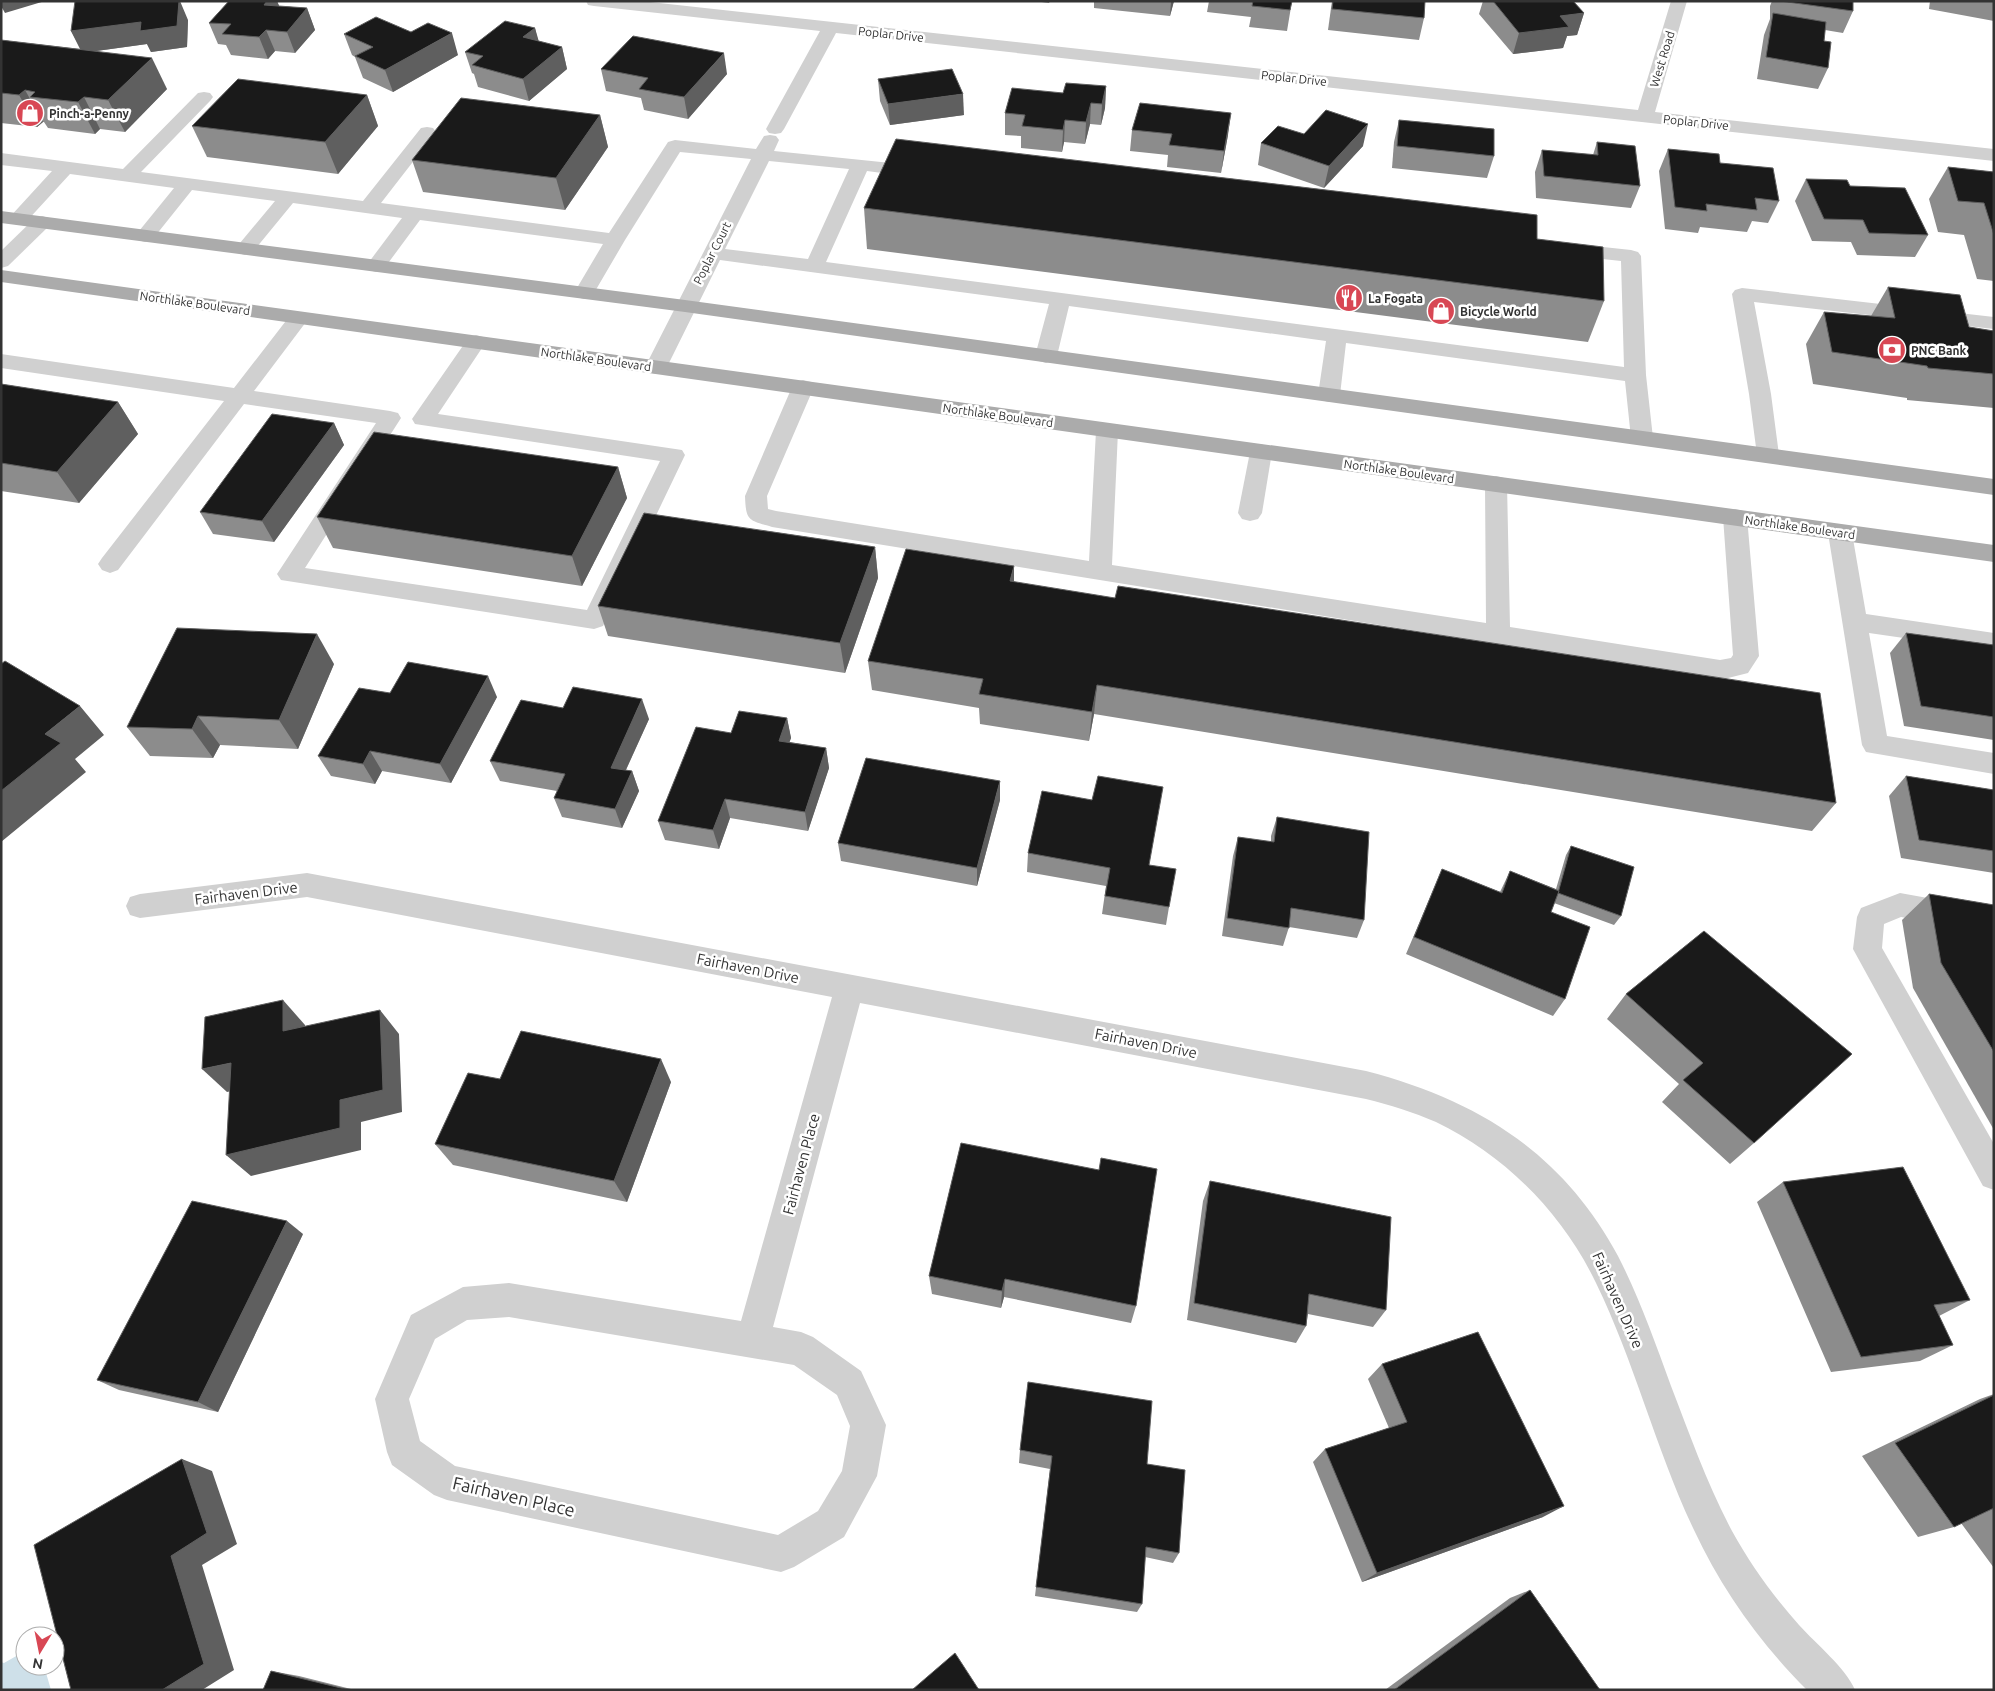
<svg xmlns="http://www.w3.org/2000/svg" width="1995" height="1691" font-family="Ubuntu,sans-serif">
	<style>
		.water { fill: #cee0e9 }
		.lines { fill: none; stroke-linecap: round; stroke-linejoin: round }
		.minor { fill: #d0d0d0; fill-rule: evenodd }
		.major { fill: #ababab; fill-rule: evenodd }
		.wall { fill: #8c8c8c }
		.shaded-wall { fill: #5f5f5f }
		.building { fill: #1a1a1a; stroke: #5f5f5f }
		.labels { text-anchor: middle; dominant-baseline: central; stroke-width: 5; stroke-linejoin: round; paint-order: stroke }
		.far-street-label { font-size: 12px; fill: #333; stroke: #fff }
		.far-poi-label { font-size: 12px; font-weight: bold; fill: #333; stroke: #fff; text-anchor: start }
		.street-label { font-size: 15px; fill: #333; stroke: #fff }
		.near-street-label { font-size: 18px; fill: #333; stroke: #fff }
	</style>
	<rect width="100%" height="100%" fill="#fff"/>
	<polygon class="water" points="25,1651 25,1666 44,1666 51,1690 1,1690 1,1662 4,1663"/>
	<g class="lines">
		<g class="minor">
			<polygon points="586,1 641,1 1638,110 1671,1 1687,1 1655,112 1994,149 1994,161 836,33 784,129 781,133 775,134 769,133 766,129 820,31 594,6 588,5"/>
			<path d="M204,92L210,93L213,97L210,101L141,172L363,201L421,128L427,127L433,128L436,132L381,203L609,233L668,142L675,140L756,149L764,136L770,135L776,136L779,140L774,151L920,166L927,168L929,172L927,176L920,178L867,171L826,262L1624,367L1621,261L1566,255L1559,253L1556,249L1559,245L1566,243L1631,250L1638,252L1641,256L1646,375L1653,438L1650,443L1642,445L1634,443L1631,438L1625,381L1346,343L1340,395L1337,400L1329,402L1321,400L1318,395L1326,341L1069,306L1057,356L1053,361L1046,363L1039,361L1035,356L1049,304L720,260L667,367L664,372L656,374L648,372L645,367L751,159L680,152L625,240L594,293L591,297L584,299L577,297L574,293L603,244L420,220L383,270L376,272L369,270L366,266L402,218L293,203L252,253L245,255L238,253L235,249L275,201L192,190L152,240L145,242L138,240L135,236L174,188L70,174L25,223L18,225L11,223L8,219L52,171L1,165V153L123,169L198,93ZM769,161L849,169L808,259L725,249Z"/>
			<polygon points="42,216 49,218 52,222 49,226 8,266 1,268 1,251 35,218"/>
			<polygon points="1742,288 1994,317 1994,329 1754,302 1771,394 1779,455 1776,460 1768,463 1760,460 1757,455 1749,394 1732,294 1735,290"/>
			<polygon points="299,312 306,313 309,318 254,391 390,411 398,413 401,418 305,568 587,610 660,461 415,424 412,419 469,337 476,335 483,337 486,342 438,414 682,450 685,455 603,626 594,629 281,580 277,574 281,568 376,423 244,404 118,570 110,573 102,570 98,564 102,558 224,401 1,368 1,354 234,388 292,313"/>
			<path d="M803,380L811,382L814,387L767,496L768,509L776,511L1089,561L1096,431L1099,426L1107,424L1115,426L1118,431L1112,565L1486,623L1485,484L1488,478L1496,476L1504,478L1507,484L1510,627L1720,660L1731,658L1733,655L1723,517L1727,511L1735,509L1743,511L1747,517L1759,656L1748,673L1720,680L772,527C748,520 746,521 745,496L792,387L795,382Z"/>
			<polygon points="1261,444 1269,447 1272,452 1262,513 1258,519 1250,521 1242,519 1238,513 1250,452 1253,447"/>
			<polygon points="1840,525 1848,527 1852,533 1866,614 1994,633 1994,651 1869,633 1887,736 1994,753 1994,774 1866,752 1862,745 1828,533 1832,527"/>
			<path d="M307,873L1366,1071C1477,1100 1562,1152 1618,1256C1639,1297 1655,1342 1671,1386C1690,1435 1707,1484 1732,1531C1751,1565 1773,1596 1799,1625C1816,1644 1846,1668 1855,1690H1807C1760,1643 1722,1590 1694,1530C1656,1450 1635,1363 1596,1283C1563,1214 1505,1155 1436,1122C1413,1112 1390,1105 1366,1099L860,1003L773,1327L801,1332L813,1337L861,1371L886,1425L877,1476L844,1537L794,1567L781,1572L447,1500L434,1495L392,1465L387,1452L375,1399L411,1315L463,1287L509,1283L741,1321L832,997L307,897L140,918L130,915L126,906L130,897L140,894ZM509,1317L794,1365L837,1395L850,1426L842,1471L818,1511L778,1535L455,1466L420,1441L409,1399L435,1339L467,1320Z"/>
			<polygon points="1900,893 1994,910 1994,934 1901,917 1884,924 1882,948 1994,1144 1994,1190 1983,1186 1853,949 1857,917 1861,908"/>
		</g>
		<g class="major">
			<polygon points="1,211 685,300 1994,479 1994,495 685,312 1,223"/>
			<polygon points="1,270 1994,545 1994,562 1,282"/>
		</g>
	</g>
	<g class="wall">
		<polygon points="229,1 277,1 279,6 307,8 315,30 295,53 275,51 268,59 231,55 226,45 218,44 209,23"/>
		<polygon points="1034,1 1050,1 1049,3"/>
		<polygon points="1094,1 1174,1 1170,16 1094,8"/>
		<polygon points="1209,1 1292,1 1287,31 1249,27 1251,17 1207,12"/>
		<polygon points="1332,1 1425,1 1424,18 1419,40 1328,30"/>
		<polygon points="1483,1 1573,1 1584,13 1577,35 1567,36 1563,48 1513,54 1479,14"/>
		<polygon points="1772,1 1853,1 1853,11 1843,33 1825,30 1824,41 1828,68 1818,89 1757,79 1764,35 1770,19 1770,6"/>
		<polygon points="1930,1 1994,1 1994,21 1929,9"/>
		<polygon points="188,20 187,47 151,52 147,44 96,51 167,89 125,132 100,129 95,134 48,128 44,122 43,122 37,127 1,123 1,40 81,49 71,31"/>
		<polygon points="535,28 538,41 562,47 567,69 529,101 478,87 474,74 472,73 465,52"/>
		<polygon points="344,34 458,55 393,92 363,78 355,57 352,55"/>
		<polygon points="601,69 727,74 688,119 644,110 641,98 606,91"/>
		<polygon points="878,79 964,115 890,125 880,101"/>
		<polygon points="1106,86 1105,108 1101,125 1090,124 1085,144 1064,142 1062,152 1021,148 1021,136 1005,135 1005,113 1063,93"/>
		<polygon points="367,95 378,126 338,174 207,157 192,126"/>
		<polygon points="600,115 608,147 565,210 423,192 412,160"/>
		<polygon points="1399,120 1494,156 1487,178 1392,168 1394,142"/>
		<polygon points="1132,130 1228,135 1221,173 1167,167 1168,155 1130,151"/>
		<polygon points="1304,134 1363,146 1324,188 1258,165 1261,143"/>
		<polygon points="1597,142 1640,186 1631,208 1536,198 1535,172 1542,150 1593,155"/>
		<polygon points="1668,149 1720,163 1779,201 1768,223 1752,221 1747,232 1700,227 1698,233 1665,229 1659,171"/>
		<polygon points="1948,167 1994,172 1994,281 1977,279 1964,235 1938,232 1929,199"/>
		<polygon points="1806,179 1850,186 1928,235 1915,257 1857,255 1851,242 1812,241 1795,201"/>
		<polygon points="864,208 1537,239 1604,301 1588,342 867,249"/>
		<polygon points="1888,287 1969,327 1994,331 1994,408 1907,400 1907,398 1813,384 1806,344 1824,312 1871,316"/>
		<polygon points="1,384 118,402 138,434 79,503 1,491"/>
		<polygon points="334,423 344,445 274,542 213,534 200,512"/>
		<polygon points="618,467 627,498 582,586 333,548 317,517"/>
		<polygon points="875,547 878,578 845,673 608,636 598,606"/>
		<polygon points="1014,582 1836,803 1812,831 1094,714 1089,741 980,724 979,708 872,690 868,661"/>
		<polygon points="1906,633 1994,645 1994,740 1904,726 1890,653"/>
		<polygon points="334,664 298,749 220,745 213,758 150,756 127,727"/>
		<polygon points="390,693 497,697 451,783 382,771 375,784 331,776 318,756"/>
		<polygon points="563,708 649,719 626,770 632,771 639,791 622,828 562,817 554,798 557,791 500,781 490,761"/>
		<polygon points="787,718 791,738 789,742 826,748 829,768 808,831 730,818 719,849 665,840 658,821 731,733"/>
		<polygon points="1906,776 1994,790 1994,873 1901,858 1889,796"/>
		<polygon points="1000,800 977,886 841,861 838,843"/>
		<polygon points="1277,817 1364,920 1357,938 1289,927 1283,946 1222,936 1233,856 1238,837 1271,842 1271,836"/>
		<polygon points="1571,846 1621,916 1614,925 1554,903 1551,912 1565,999 1553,1016 1406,954 1434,888 1442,869 1500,892 1510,871 1556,889 1566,855"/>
		<polygon points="1028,853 1150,865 1169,907 1166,925 1102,914 1106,886 1027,872"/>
		<polygon points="1929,894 1994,905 1994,1130 1913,988 1902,920"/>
		<polygon points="1704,931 1754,1143 1730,1164 1662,1102 1679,1084 1607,1019 1626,994"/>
		<polygon points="500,1079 671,1082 627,1202 453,1165 435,1144"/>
		<polygon points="961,1143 1136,1306 1131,1323 1004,1297 1001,1308 932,1294 929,1276"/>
		<polygon points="1210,1181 1386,1310 1373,1327 1308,1314 1306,1326 1296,1343 1187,1320 1203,1201"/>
		<polygon points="1783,1182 1970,1300 1939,1316 1953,1345 1920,1361 1831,1372 1757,1202"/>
		<polygon points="303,1234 218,1412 119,1390 97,1380"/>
		<polygon points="1382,1364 1543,1517 1362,1582 1313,1462 1325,1449 1389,1428 1368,1379"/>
		<polygon points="1994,1394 1994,1568 1961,1523 1954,1527 1918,1537 1862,1456 1980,1399"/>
		<polygon points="1020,1450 1147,1464 1179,1553 1173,1563 1145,1557 1142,1604 1137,1612 1035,1596 1050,1469 1019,1463"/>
		<polygon points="1530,1590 1600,1690 1385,1690 1510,1598"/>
		<polygon points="271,1671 299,1676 355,1690 263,1690"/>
	</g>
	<g class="shaded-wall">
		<polygon points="1,1 45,1 5,13 1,6"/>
		<polygon points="179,1 180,1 188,20 187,47 151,52 147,44 82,53 71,31"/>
		<polygon points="267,1 277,1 283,15 264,5"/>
		<polygon points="1171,1 1174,1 1170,16"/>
		<polygon points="307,8 315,30 295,53 287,32"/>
		<polygon points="1584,13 1577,35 1567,36 1563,48 1513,54 1519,33 1560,16"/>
		<polygon points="535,28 541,49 523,37"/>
		<polygon points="266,30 275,51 268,59 259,37"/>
		<polygon points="452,33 458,55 393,92 385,70"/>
		<polygon points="562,47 567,69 529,101 523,79"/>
		<polygon points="724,53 727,74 688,119 684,97"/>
		<polygon points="152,58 167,89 125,132 108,100"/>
		<polygon points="1106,86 1105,108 1101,125 1102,104"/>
		<polygon points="25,90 43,122 37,127 19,95"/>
		<polygon points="963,94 964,115 890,125 888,104"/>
		<polygon points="367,95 378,126 338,174 325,142"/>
		<polygon points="84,97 100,129 95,134 78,102"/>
		<polygon points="1091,103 1090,124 1085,144 1086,122"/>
		<polygon points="1231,113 1228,135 1221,173 1224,151"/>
		<polygon points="600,115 608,147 565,210 556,178"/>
		<polygon points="1065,120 1064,142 1062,152 1063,130"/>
		<polygon points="1368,124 1363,146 1324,188 1329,166"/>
		<polygon points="118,402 138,434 79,503 57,472"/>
		<polygon points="334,423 344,445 274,542 262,521"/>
		<polygon points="618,467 627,498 582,586 572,556"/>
		<polygon points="875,547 878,578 845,673 840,643"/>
		<polygon points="1014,566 1014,597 1010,581"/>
		<polygon points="317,634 334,664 298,749 279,720"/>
		<polygon points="488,676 497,697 451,783 440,764"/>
		<polygon points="1097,685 1094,714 1089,741 1092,712"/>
		<polygon points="642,699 649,719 618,787 611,768"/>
		<polygon points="80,706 104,735 75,759 86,772 1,842 1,791 45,734"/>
		<polygon points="198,716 220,745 213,758 192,729"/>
		<polygon points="787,718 791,738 783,761 779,741"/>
		<polygon points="826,748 829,768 808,831 805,812"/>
		<polygon points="370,751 382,771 375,784 363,764"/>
		<polygon points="632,771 639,791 622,828 615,809"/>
		<polygon points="1000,781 1000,800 977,886 977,868"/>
		<polygon points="725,799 730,818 719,849 713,830"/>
		<polygon points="283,1000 305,1025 305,1055 283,1031"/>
		<polygon points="380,1010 399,1034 402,1112 361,1122 361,1150 251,1176 226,1155 340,1100"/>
		<polygon points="661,1059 671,1082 627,1202 614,1181"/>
		<polygon points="231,1063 255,1086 227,1092 202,1069"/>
		<polygon points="287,1221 303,1234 218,1412 198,1402"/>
		<polygon points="1005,1279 1004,1297 1001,1308 1002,1291"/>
		<polygon points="182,1459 212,1471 237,1544 202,1565 234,1670 202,1690 162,1690 171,1556"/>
		<polygon points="1564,1506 1543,1517 1362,1582 1377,1573"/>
	</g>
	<g class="building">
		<polygon points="75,1 179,1 177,26 140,31 141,22 71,31"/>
		<polygon points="229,1 267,1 264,5 307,8 287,32 266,30 259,37 222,34 231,24 209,23"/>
		<polygon points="1253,1 1292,1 1290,10 1252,6"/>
		<polygon points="1333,1 1425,1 1424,18 1332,9"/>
		<polygon points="1493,1 1573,1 1584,13 1560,16 1569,27 1519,33"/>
		<polygon points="1780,1 1853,1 1853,11"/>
		<polygon points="1773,13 1826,22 1824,41 1831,42 1828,68 1766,57"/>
		<polygon points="376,17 411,32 428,23 452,33 385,70 355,56 373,47 344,34"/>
		<polygon points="505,21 535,28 523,37 562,47 523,79 472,65 483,56 465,52"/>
		<polygon points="633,36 724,53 684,97 639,89 648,78 601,69"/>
		<polygon points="1,40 152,58 108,100 84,97 78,102 30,97 35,92 25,90 19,95 1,93"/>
		<polygon points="952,69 963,94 888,104 878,79"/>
		<polygon points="238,79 367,95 325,142 192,126"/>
		<polygon points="1066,83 1106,86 1102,104 1091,103 1086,122 1065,120 1063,130 1022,126 1025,115 1005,113 1012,88 1063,93"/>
		<polygon points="461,98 600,115 556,178 412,160"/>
		<polygon points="1140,103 1231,113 1224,151 1169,145 1172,134 1132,130"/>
		<polygon points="1326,110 1368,124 1329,166 1261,143 1278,126 1304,134"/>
		<polygon points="1399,120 1494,129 1494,156 1397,146"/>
		<polygon points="896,139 1537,215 1537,239 1603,247 1604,301 864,208"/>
		<polygon points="1597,142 1635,146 1640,186 1544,176 1542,150 1598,155"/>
		<polygon points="1668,149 1719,154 1720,163 1773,168 1779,201 1755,198 1757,210 1706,204 1707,211 1675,207"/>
		<polygon points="1948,167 1994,172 1994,235 1984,203 1958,201"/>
		<polygon points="1806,179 1847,180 1850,186 1905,188 1928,235 1869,233 1863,220 1824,219"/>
		<polygon points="1888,287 1960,295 1969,327 1994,331 1994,374 1928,368 1927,366 1832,352 1824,312 1895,318"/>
		<polygon points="1,384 118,402 57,472 1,463"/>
		<polygon points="272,414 334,423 262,521 200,512"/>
		<polygon points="374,432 618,467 572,556 317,517"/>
		<polygon points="644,513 875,547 840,643 598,606"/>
		<polygon points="906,549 1014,566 1010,581 1115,598 1118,586 1820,693 1836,803 1097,685 1092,712 979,694 983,679 868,661"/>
		<polygon points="177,628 317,634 279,720 198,716 192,729 127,727"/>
		<polygon points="1906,633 1994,645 1994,717 1921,706"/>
		<polygon points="5,661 80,706 45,734 61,743 1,791 1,664"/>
		<polygon points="408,662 488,676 440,764 370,751 363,764 318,756 359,688 390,693"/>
		<polygon points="573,687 642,699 611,768 632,771 615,809 554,798 565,774 490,761 521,700 563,708"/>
		<polygon points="739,711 787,718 779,741 826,748 805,812 725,799 713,830 658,821 696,727 731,733"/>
		<polygon points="866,758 1000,781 977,868 838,843"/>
		<polygon points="1098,776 1163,787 1149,865 1176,869 1169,907 1105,896 1110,868 1028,853 1042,791 1092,800"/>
		<polygon points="1906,776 1994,790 1994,851 1919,840"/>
		<polygon points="1277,817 1369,832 1364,920 1291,908 1289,928 1227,918 1238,837 1274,842"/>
		<polygon points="1571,846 1634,867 1621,916 1558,893"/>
		<polygon points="1442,869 1502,893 1510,871 1559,891 1551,912 1590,927 1565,999 1414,937"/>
		<polygon points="1929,894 1994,905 1994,1052 1941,963"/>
		<polygon points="1704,931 1852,1054 1754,1143 1683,1080 1703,1063 1626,994"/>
		<polygon points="283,1000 283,1031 380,1010 383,1090 340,1100 340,1128 226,1155 231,1063 202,1069 205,1017"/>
		<polygon points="521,1031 661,1059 614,1181 435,1144 468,1073 500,1079"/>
		<polygon points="961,1143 1099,1170 1101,1158 1157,1169 1136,1306 1005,1279 1002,1291 929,1276"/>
		<polygon points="1903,1167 1970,1300 1934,1305 1953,1345 1861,1357 1783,1182"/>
		<polygon points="1210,1181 1391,1217 1386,1310 1309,1294 1306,1326 1194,1303"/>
		<polygon points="192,1201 287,1221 198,1402 97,1380"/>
		<polygon points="1478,1332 1564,1506 1377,1573 1325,1449 1407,1422 1382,1364"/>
		<polygon points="1028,1382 1152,1401 1147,1464 1185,1470 1179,1553 1146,1547 1142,1604 1036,1587 1052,1456 1020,1450"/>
		<polygon points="1994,1395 1994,1508 1954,1527 1895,1443"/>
		<polygon points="182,1459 207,1533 171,1556 204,1664 162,1690 71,1690 34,1545"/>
		<polygon points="1530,1590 1600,1690 1394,1690"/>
		<polygon points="955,1653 979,1690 912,1690"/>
		<polygon points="271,1671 349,1690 263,1690"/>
	</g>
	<defs>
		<g id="shop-disc" transform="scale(1.4375)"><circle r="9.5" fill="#d84754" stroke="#fff"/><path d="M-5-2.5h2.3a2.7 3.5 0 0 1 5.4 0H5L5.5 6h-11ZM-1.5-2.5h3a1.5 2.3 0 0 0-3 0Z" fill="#fff"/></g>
		<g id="restaurant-disc" transform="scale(1.4375)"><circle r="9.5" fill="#d84754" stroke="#fff"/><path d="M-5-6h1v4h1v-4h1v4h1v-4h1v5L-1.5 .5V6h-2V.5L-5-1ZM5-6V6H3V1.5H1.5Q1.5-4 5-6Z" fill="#fff"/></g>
		<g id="bank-disc" transform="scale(1.4375)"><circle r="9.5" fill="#d84754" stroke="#fff"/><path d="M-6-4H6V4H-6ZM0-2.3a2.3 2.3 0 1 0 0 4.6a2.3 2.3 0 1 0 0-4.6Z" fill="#fff"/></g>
	</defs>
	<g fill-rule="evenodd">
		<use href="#shop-disc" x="30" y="113"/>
		<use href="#restaurant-disc" x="1349" y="298"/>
		<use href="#shop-disc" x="1441" y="311"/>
		<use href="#bank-disc" x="1892" y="350"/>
	</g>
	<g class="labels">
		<g class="far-street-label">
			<text transform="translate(891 34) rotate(6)">Poplar Drive</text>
			<text transform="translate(1662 59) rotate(-73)">West Road</text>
			<text transform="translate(1294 78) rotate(6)">Poplar Drive</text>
			<text transform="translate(1696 122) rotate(6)">Poplar Drive</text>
			<text transform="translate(712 253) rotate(-63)">Poplar Court</text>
			<text transform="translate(195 303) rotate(8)">Northlake Boulevard</text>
			<text transform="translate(596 359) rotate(8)">Northlake Boulevard</text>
			<text transform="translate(998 415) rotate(8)">Northlake Boulevard</text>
			<text transform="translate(1399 471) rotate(8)">Northlake Boulevard</text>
			<text transform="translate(1800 527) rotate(8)">Northlake Boulevard</text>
		</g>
		<g class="far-poi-label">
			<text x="49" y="113">Pinch-a-Penny</text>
			<text x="1368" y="298">La Fogata</text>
			<text x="1460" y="311">Bicycle World</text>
			<text x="1911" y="350">PNC Bank</text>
		</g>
		<g class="street-label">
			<text transform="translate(246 893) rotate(-7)">Fairhaven Drive</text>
			<text transform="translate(748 968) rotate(11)">Fairhaven Drive</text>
			<text transform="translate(1146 1043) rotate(11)">Fairhaven Drive</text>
			<text transform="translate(801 1164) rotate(-75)">Fairhaven Place</text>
			<text transform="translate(1618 1300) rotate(66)">Fairhaven Drive</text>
		</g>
		<g class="near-street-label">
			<text transform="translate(514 1496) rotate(13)">Fairhaven Place</text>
		</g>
	</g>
	<rect width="1995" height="1691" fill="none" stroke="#333333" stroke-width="5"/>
	<g transform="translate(40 1651) rotate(190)"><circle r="24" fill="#ffffff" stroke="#adadad"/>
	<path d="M0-4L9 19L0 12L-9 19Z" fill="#d84754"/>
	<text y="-8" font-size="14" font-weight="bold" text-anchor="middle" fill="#333333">N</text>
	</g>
</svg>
